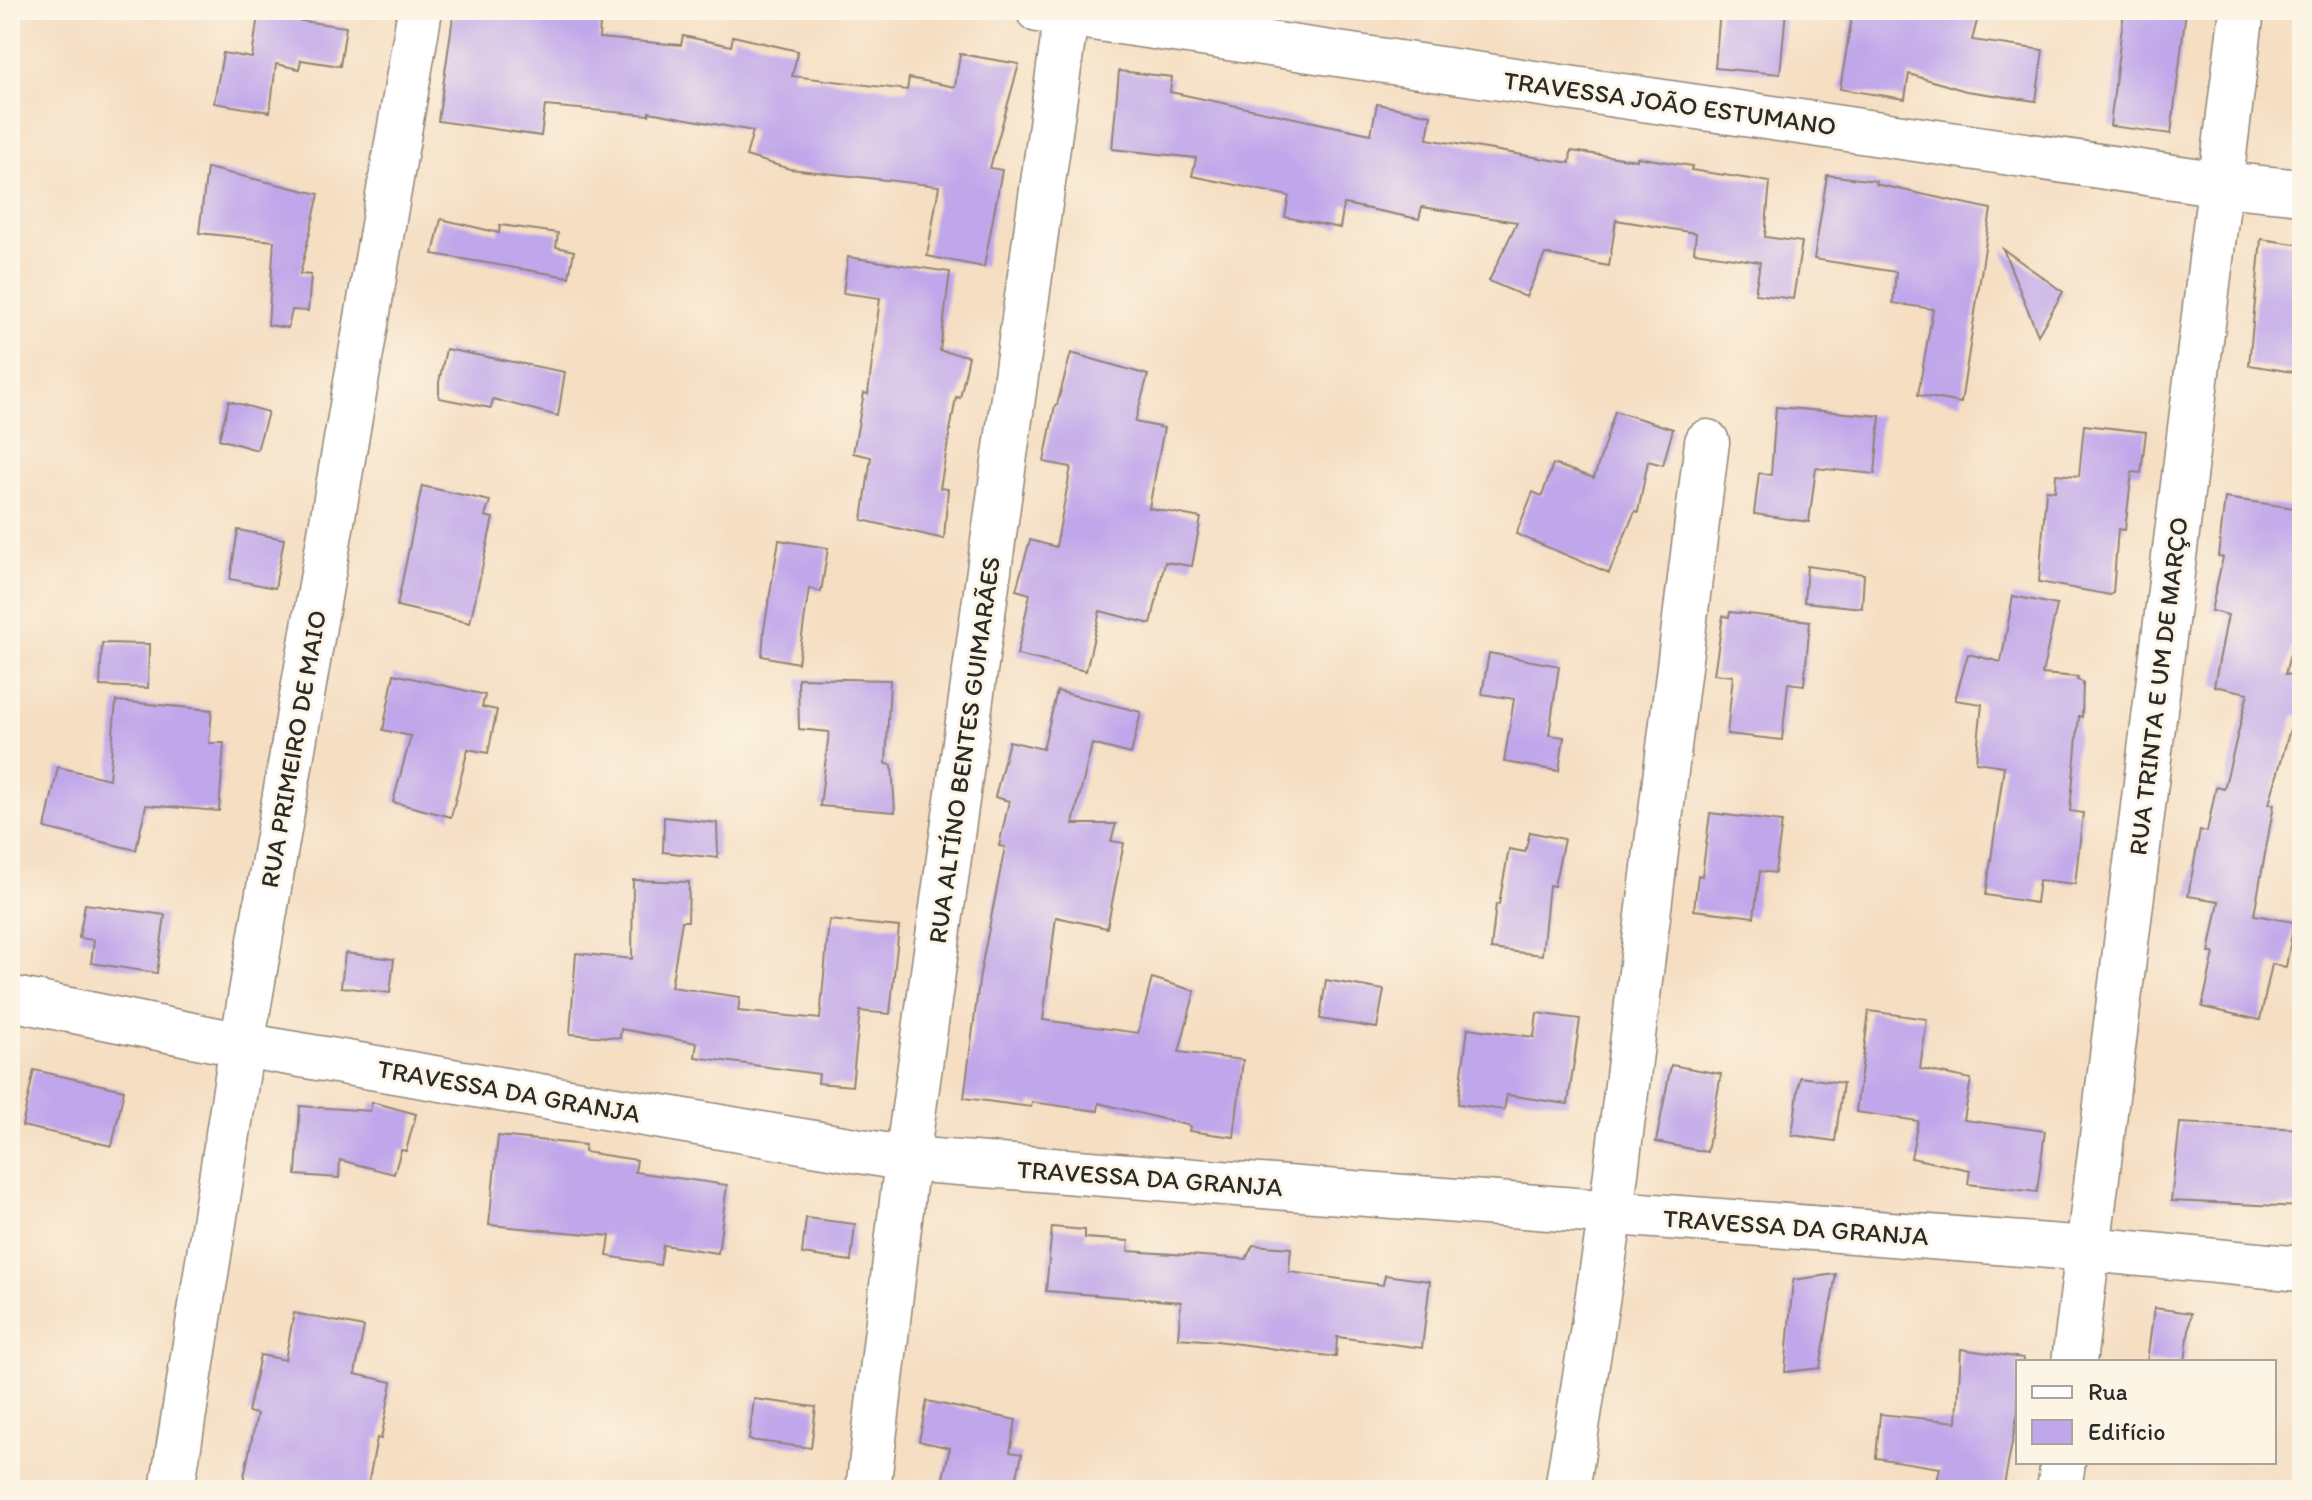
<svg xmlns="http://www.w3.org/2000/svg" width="2312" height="1500" font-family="Itim,sans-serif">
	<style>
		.building { fill: #c0a6ea }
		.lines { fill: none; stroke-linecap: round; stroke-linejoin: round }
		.minor-casing { stroke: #908476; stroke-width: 47 }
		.minor { stroke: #fff; stroke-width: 44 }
		.labels { text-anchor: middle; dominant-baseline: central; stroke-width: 6; stroke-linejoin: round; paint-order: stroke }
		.street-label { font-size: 26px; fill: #2b2b2b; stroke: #fcf5e5 }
	</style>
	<rect width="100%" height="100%" fill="#fcf5e5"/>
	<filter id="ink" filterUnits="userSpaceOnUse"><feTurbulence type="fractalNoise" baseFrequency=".0125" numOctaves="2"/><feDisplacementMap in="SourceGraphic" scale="16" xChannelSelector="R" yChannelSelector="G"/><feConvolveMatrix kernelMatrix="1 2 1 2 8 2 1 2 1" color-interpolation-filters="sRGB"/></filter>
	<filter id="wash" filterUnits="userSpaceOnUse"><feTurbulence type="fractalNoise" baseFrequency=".006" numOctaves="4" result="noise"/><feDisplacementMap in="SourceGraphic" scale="32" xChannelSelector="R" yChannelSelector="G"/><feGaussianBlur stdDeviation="1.8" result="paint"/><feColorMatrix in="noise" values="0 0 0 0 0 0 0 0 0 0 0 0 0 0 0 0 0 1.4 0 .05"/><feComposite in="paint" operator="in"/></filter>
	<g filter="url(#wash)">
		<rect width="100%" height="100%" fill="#f5dec2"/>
		<g id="blocks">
			<g class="building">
				<polygon points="454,10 601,10 599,38 681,45 683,36 731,46 733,36 798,51 792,76 907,90 909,78 955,87 960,54 1019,64 990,168 1002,170 984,267 927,256 939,186 790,169 746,156 753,131 649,112 649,115 545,106 541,136 438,121"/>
				<polygon points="1720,10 1786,10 1780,74 1715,68"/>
				<polygon points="1853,10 1980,10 1972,40 2043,50 2036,101 1966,91 1909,74 1905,99 1840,89"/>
				<polygon points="2124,10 2186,10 2171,134 2110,126"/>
				<polygon points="258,15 346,27 340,66 301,60 299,69 276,64 270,112 214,103 223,53 252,58"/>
				<polygon points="1119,71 1172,77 1170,92 1371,134 1377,104 1431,115 1427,139 1570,163 1571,151 1637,160 1637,157 1692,166 1691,170 1770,182 1765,237 1802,242 1793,299 1755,294 1760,262 1694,252 1696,233 1616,220 1609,266 1545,254 1526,297 1489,281 1517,222 1422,207 1419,219 1344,204 1340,228 1285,217 1289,196 1192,176 1196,158 1112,149"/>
				<polygon points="207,168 319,194 300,274 311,275 308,311 292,310 288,328 268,325 274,241 199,233"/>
				<polygon points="1827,175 1876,181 1875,184 1991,209 1961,403 1918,395 1933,309 1893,303 1896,272 1814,259"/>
				<polygon points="441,219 499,233 500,225 558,233 556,247 574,251 569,277 433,254"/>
				<polygon points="2261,239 2302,245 2302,352 2299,373 2249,365"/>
				<polygon points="2003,249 2063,292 2038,335"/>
				<polygon points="848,257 950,272 940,351 969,356 960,398 956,397 940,488 948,489 944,539 862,520 871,457 853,453 864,393 868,394 880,298 843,293"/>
				<polygon points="446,349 565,372 558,416 493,399 491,408 439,398 439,382"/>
				<polygon points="1071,353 1148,375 1135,422 1164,428 1149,508 1201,518 1192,566 1165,562 1151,624 1100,611 1086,671 1017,655 1030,594 1016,590 1030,540 1056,547 1071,467 1044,462 1055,405 1057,405"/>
				<polygon points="229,401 268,412 257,450 219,439"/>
				<polygon points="1776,407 1880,416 1875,474 1816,468 1809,522 1754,514 1759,473 1771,475"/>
				<polygon points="1615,411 1673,429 1663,465 1648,461 1638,512 1635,511 1609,573 1516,534 1533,492 1542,496 1553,464 1594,478"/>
				<polygon points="2084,425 2146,432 2141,473 2132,472 2125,530 2118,529 2113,593 2110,595 2039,582 2046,490 2055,491 2056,474 2079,476"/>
				<polygon points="422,486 490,501 485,516 493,518 470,623 397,606"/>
				<polygon points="2225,498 2302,509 2302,542 2294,605 2302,607 2285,674 2302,677 2302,716 2294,715 2269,804 2274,804 2254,915 2294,922 2286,967 2272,964 2260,1020 2202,1007 2214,953 2209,953 2219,901 2188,896 2200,830 2207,832 2216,787 2224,789 2248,693 2214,686 2228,615 2211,611 2223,557 2218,556"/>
				<polygon points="238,530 284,539 275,588 230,579"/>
				<polygon points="779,540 828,548 821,592 809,588 798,663 762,656 764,629"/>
				<polygon points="1807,566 1864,574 1862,608 1804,602"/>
				<polygon points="2013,596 2057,605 2042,674 2078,677 2077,680 2083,682 2082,717 2079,716 2070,811 2083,813 2075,884 2039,880 2036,903 1986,895 2004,766 1976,762 1982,704 1955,700 1968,654 2001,662"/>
				<polygon points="1730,612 1810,621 1804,685 1788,683 1782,740 1727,734 1733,676 1714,674 1723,616 1729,617"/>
				<polygon points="102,643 149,644 148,688 100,686"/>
				<polygon points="1489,653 1559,666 1549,735 1564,737 1559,771 1504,762 1514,699 1482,694"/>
				<polygon points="394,674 485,695 482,707 497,710 488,753 468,749 451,817 393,802 411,736 383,730"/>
				<polygon points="798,678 890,680 886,764 892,765 895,812 820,806 829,732 799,729"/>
				<polygon points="1057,691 1141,712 1131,754 1092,744 1073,824 1116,824 1111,841 1124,843 1107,928 1056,917 1043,1020 1138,1033 1152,978 1195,991 1179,1052 1243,1060 1234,1137 1189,1131 1190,1126 1099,1103 1098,1111 1032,1102 1031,1107 964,1098 980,974 1005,847 999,846 1009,801 995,797 1009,741 1043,749"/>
				<polygon points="116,701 212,710 209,743 224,743 219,811 146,805 136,850 45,828 58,767 109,779"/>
				<polygon points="1710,813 1782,822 1775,873 1760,871 1754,917 1694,910 1698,875 1702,876"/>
				<polygon points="664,817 717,823 718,858 663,852"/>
				<polygon points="1530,832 1564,839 1554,886 1549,885 1542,955 1491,949 1496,904 1499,904 1509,849 1525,852"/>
				<polygon points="633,880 689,882 688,921 682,921 671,987 740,997 738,1011 820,1019 829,920 899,927 890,1014 860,1011 852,1086 818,1083 819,1074 695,1057 697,1043 621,1029 620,1038 570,1034 576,953 632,959"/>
				<polygon points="85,904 165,915 157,973 91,963 94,940 79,938"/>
				<polygon points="345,953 394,959 390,993 341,987"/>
				<polygon points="1326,980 1384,990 1377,1028 1320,1019"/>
				<polygon points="1869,1011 1927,1019 1920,1069 1971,1079 1964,1120 2045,1131 2037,1192 1968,1184 1970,1170 1911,1158 1918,1121 1856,1112"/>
				<polygon points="1537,1013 1580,1019 1568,1104 1507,1095 1504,1110 1458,1104 1468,1028 1534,1037"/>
				<polygon points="1671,1065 1721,1074 1707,1152 1656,1142"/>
				<polygon points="34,1070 124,1090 112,1146 22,1126"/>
				<polygon points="1800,1077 1843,1083 1835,1141 1792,1135"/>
				<polygon points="372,1102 416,1114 406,1151 401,1150 394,1174 340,1160 339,1178 296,1175 300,1106 370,1111"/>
				<polygon points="2180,1123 2302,1129 2302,1207 2171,1201"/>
				<polygon points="498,1136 585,1145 584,1152 637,1160 635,1172 727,1185 718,1253 663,1245 660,1265 607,1256 610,1236 489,1225"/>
				<polygon points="806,1218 855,1224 851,1261 802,1254"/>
				<polygon points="1052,1227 1085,1230 1085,1238 1129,1241 1128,1251 1246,1259 1253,1245 1291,1248 1289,1272 1383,1285 1385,1275 1430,1281 1422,1348 1337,1337 1336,1357 1217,1341 1178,1338 1181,1302 1046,1291"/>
				<polygon points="1836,1274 1820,1368 1785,1372 1793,1280"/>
				<polygon points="2154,1308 2191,1313 2185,1362 2147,1362"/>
				<polygon points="294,1313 364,1327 355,1374 392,1382 381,1439 377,1438 367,1490 282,1490 243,1482 257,1414 248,1412 260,1355 285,1360"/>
				<polygon points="1961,1349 2023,1358 2023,1362 2018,1362 2018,1412 2003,1490 1935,1490 1940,1468 1876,1458 1880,1414 1957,1422"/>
				<polygon points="754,1399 816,1407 811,1448 749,1440"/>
				<polygon points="927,1401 1016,1420 1010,1452 1022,1454 1014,1490 940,1490 950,1448 919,1441"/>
			</g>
		</g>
	</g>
	<g filter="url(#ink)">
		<use href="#blocks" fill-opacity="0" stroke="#908476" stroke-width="2"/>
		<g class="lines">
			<g class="minor-casing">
				<g id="minor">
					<polyline points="1038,10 2221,184 2302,192"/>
					<polyline points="10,998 242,1045 907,1159 2088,1249 2302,1269"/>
					<polyline points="2074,1362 2242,10"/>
					<polyline points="172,1490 242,1045 420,10"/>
					<polyline points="868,1490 907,1159 1067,10"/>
					<polyline points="1567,1490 1611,1213 1707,442"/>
					<polyline points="2059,1490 2063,1462"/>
				</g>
			</g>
			<use href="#minor" class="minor"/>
		</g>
	</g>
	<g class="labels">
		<g class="street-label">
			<text transform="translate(1670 103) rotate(8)">TRAVESSA JOÃO ESTUMANO</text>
			<text transform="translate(2158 686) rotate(-83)">RUA TRINTA E UM DE MARÇO</text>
			<text transform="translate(293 749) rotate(-80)">RUA PRIMEIRO DE MAIO</text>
			<text transform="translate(964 750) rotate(-82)">RUA ALTÍNO BENTES GUIMARÃES</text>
			<text transform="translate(509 1091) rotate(10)">TRAVESSA DA GRANJA</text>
			<text transform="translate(1150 1178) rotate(4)">TRAVESSA DA GRANJA</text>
			<text transform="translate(1796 1227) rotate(4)">TRAVESSA DA GRANJA</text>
		</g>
	</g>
	<rect width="2312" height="1500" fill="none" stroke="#fcf5e5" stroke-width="40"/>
	<rect x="2016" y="1360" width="260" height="104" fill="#fcf5e5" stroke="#a8a49b" stroke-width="2"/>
	<rect x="2032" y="1386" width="40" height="12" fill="#ffffff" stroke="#a8a49b" stroke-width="2"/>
	<text x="2088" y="1400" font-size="24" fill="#2b2b2b">Rua</text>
	<rect x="2032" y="1420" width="40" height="24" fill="#c0a6ea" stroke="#a8a49b" stroke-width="2"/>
	<text x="2088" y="1440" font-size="24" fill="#2b2b2b">Edifício</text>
</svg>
